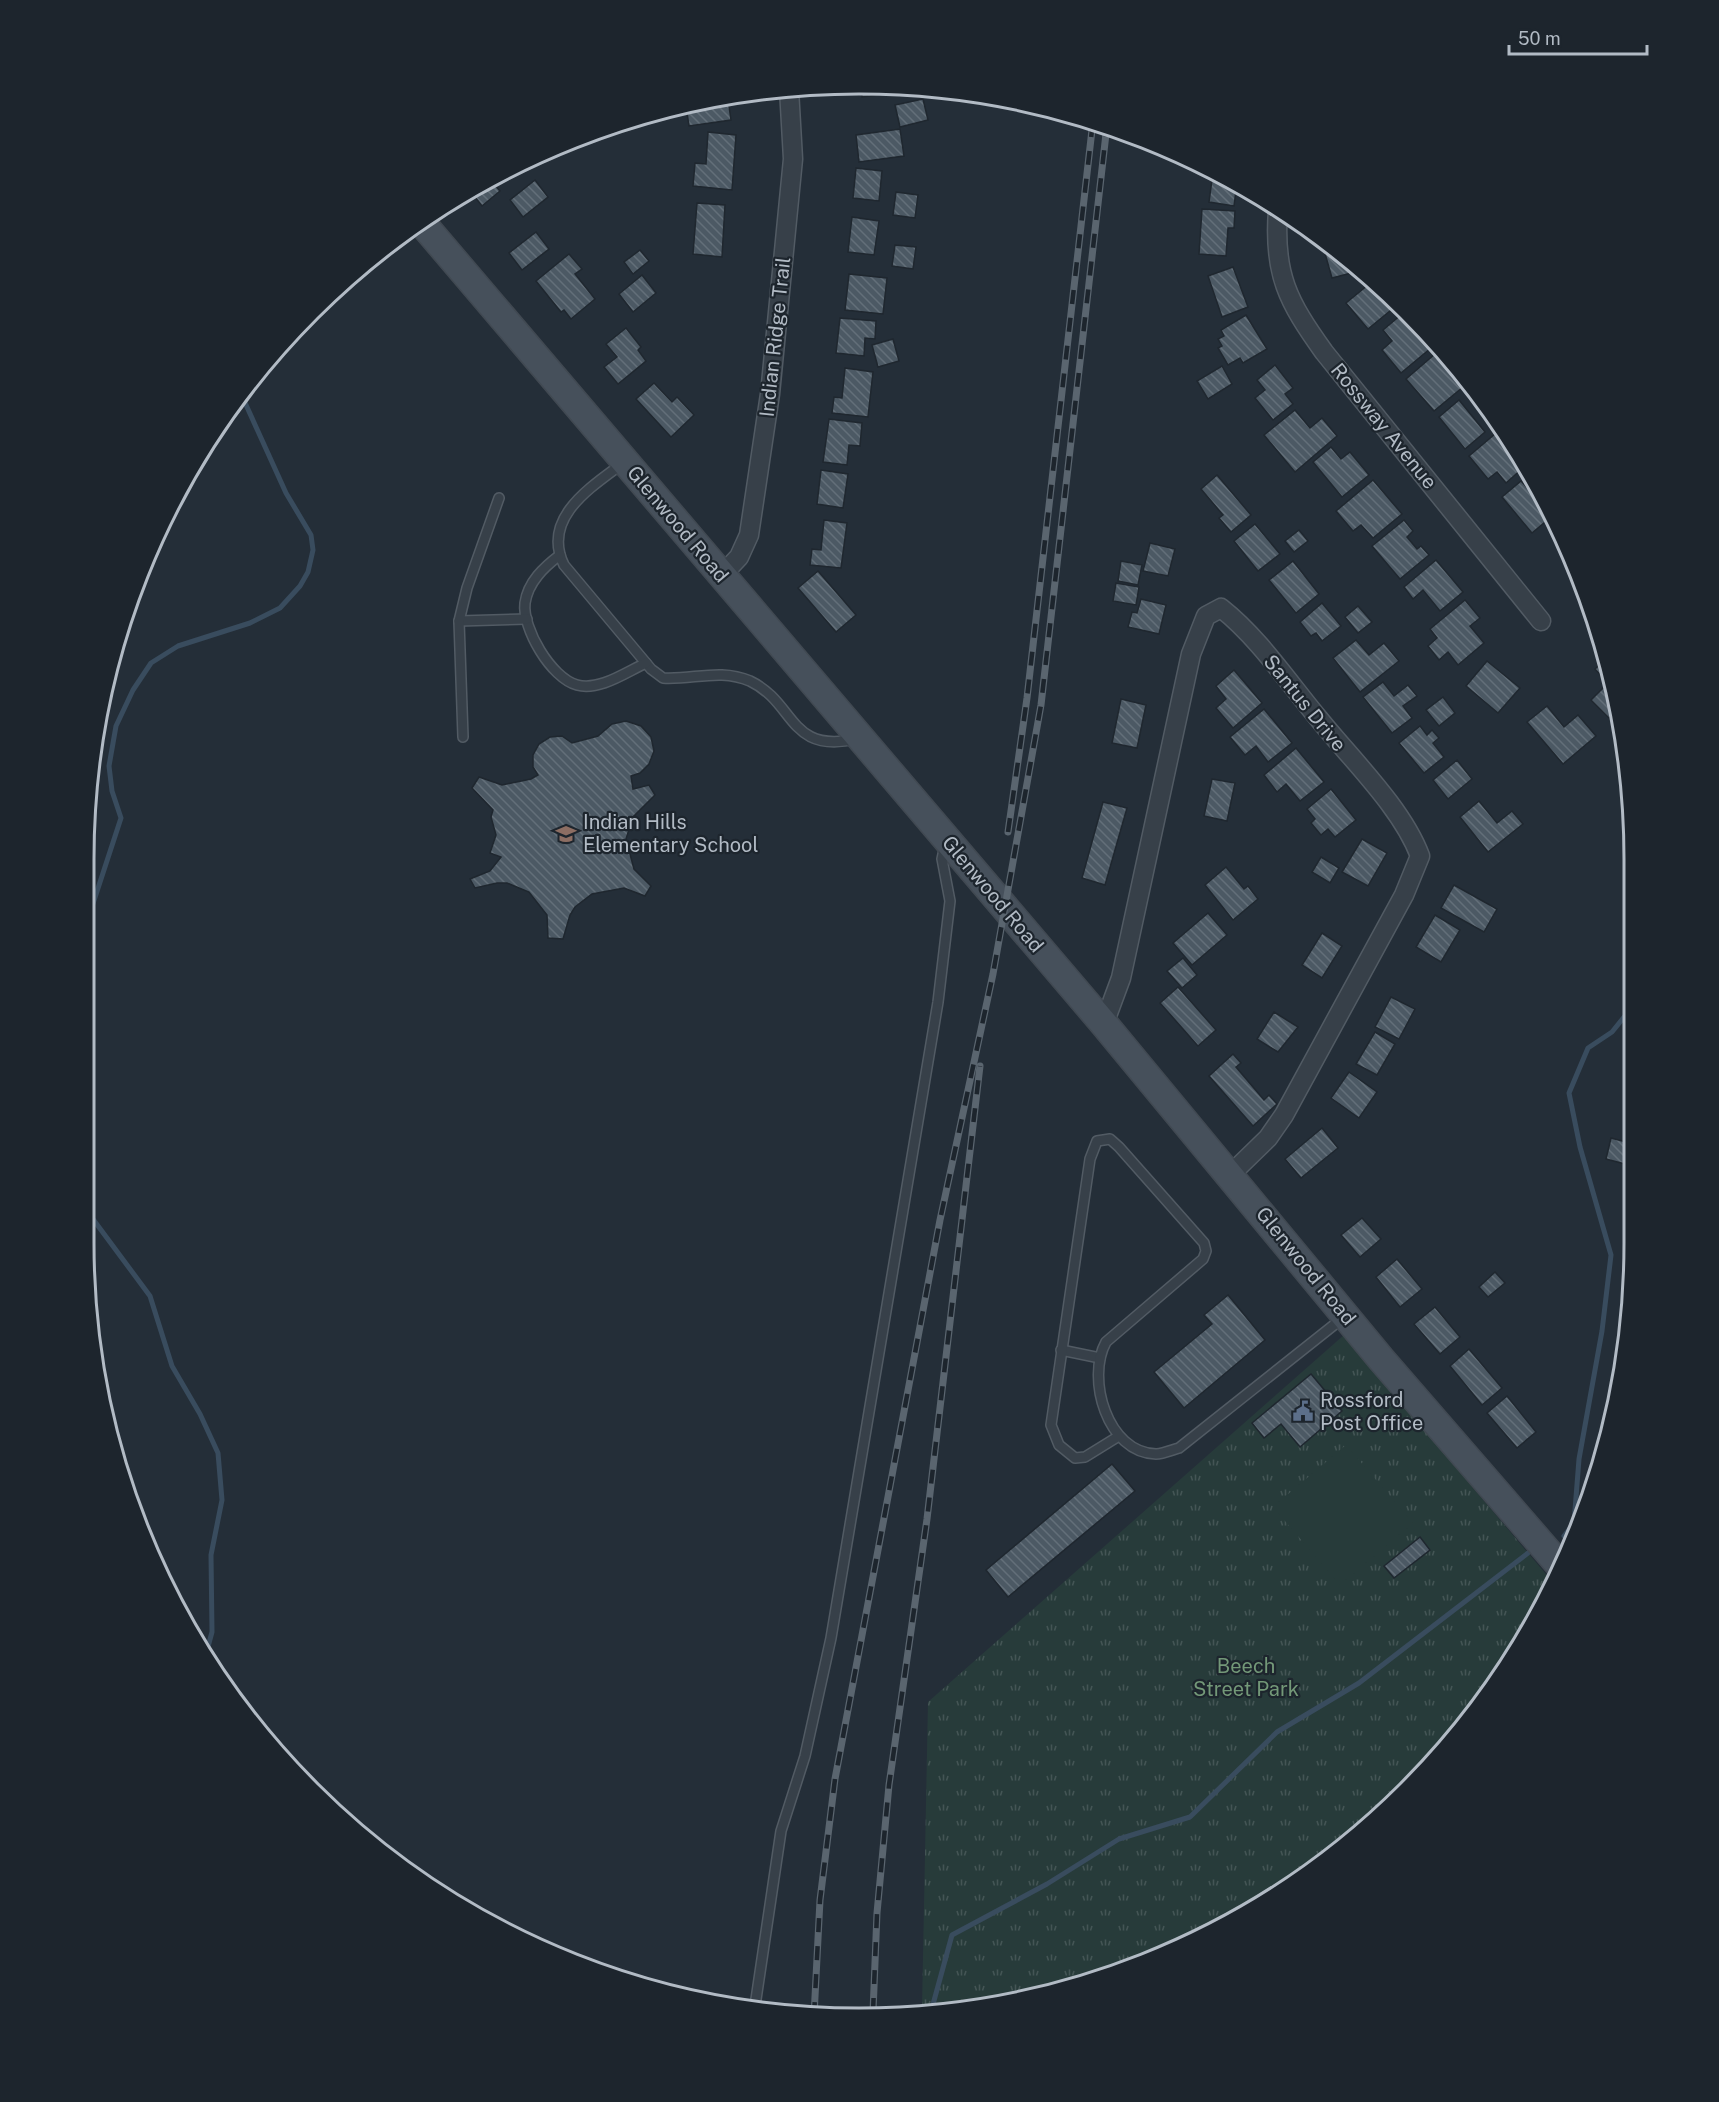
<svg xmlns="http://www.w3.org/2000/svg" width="1719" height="2102" font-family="'Public Sans',sans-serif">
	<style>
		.park { fill: url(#park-tufts) }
		.pitch { fill: #273b3a }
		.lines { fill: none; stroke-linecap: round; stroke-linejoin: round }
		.stream { stroke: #394c5e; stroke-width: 5 }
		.building { fill: url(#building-back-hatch); stroke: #1f272f; stroke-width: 1.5 }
		.lane-casing { stroke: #525b64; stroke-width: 12 }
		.street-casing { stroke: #525b64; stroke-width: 21 }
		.secondary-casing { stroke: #414952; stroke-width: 30 }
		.lane { stroke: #374049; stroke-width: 9 }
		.street { stroke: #374049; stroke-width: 18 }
		.secondary { stroke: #46505b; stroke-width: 27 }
		.rail-casing { stroke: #5a656f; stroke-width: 7 }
		.rail { stroke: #1d252d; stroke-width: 4.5; stroke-dasharray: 14; stroke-linecap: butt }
		.labels { text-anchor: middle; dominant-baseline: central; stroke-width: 4.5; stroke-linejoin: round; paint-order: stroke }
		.street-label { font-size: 20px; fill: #b2bbc5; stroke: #1d252d }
		.poi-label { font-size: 20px; fill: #b2bbc5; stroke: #1d252d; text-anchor: start }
		.park-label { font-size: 20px; fill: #739878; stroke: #1d252d }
		.rim { fill: none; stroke: #b2bbc5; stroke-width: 3 }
	</style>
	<defs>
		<pattern id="park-tufts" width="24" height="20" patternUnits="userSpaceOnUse" patternTransform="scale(1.5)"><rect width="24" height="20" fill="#273b3a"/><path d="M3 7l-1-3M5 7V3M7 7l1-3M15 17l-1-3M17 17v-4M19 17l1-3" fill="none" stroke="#455"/></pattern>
		<pattern id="building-back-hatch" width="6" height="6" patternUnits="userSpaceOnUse" patternTransform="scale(1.5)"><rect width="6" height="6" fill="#4c5964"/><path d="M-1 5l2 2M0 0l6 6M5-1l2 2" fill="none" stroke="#636f79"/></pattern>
	</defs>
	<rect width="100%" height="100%" fill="#242e38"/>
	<polygon class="park" points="1344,1335 1555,1585 1475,1715 1371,1826 1203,1938 1011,2003 922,2009 928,1702"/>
	<polygon class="pitch" points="1346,1445 1413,1523 1340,1585 1273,1507"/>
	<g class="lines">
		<g class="stream">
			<polyline points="85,928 121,818 112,791 109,766 116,726 133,690 151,663 178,646 250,623 280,608 300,586 308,572 313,550 311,535 286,493 242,396"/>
			<polyline points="84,1207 150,1296 172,1366 200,1414 218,1453 222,1500 211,1555 212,1632 206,1654"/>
			<polyline points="1564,1536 1574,1523 1579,1459 1602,1331 1611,1255 1580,1147 1569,1093 1588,1048 1612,1032 1633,1006"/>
			<polyline points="932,2008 952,1935 1047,1884 1119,1839 1190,1817 1277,1732 1359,1683 1528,1553"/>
		</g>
	</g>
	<g class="building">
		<polygon points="861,87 886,88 886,94 862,97"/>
		<polygon points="728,99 731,120 689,126 686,106"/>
		<polygon points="923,99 928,120 900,127 895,105"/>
		<polygon points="900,129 904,156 859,162 856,135"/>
		<polygon points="708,132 736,135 732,190 693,186 695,163 706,164"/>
		<polygon points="856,168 882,171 879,201 853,198"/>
		<polygon points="1213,172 1237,183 1234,206 1209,202"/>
		<polygon points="491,180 500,191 482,206 471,192"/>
		<polygon points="535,180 548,197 523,217 510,200"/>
		<polygon points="896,192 918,195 915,218 893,215"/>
		<polygon points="697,203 725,205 722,257 693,254"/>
		<polygon points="1202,209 1235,211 1234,228 1228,228 1226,256 1199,254"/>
		<polygon points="852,217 879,221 874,255 848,252"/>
		<polygon points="536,232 549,249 522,270 509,253"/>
		<polygon points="895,245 916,247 913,269 892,266"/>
		<polygon points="1331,248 1358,267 1359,271 1332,278 1324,250"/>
		<polygon points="640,250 649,261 633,274 624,262"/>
		<polygon points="569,254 582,269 575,274 595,299 571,319 564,310 561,312 536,281"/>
		<polygon points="1233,267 1248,307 1222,317 1208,276"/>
		<polygon points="849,274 887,278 883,314 845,310"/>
		<polygon points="642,275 656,293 633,312 619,294"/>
		<polygon points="1374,280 1396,306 1368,329 1346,303"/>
		<polygon points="1402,314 1431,348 1401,373 1382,350 1392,341 1383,330"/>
		<polygon points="1246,315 1267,349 1243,363 1240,358 1228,365 1218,348 1222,346 1218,339 1224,336 1221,330"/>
		<polygon points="840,318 876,321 875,339 865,338 864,356 836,353"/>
		<polygon points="626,328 641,347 638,350 646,361 618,384 604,367 617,357 606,344"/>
		<polygon points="893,339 899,361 878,367 872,345"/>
		<polygon points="1435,354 1463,387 1434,411 1406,379"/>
		<polygon points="1275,365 1293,388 1285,394 1293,404 1273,420 1255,398 1265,390 1257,380"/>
		<polygon points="1222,366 1232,384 1208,399 1197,381"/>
		<polygon points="845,368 873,372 868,417 832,413 834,397 842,398"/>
		<polygon points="654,383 672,402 677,397 694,415 671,437 636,399"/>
		<polygon points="1459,400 1485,432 1465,449 1439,417"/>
		<polygon points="1295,410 1310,428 1322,418 1337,436 1295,472 1264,435"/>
		<polygon points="829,419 862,423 860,446 849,445 847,465 823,462"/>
		<polygon points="1495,434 1524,467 1506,483 1497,472 1488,479 1469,456"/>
		<polygon points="1331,447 1341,459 1350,452 1369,475 1342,497 1313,462"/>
		<polygon points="821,470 848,474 843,508 817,504"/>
		<polygon points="1217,475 1251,515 1231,532 1219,518 1223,515 1201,489"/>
		<polygon points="1373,480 1402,514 1373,538 1361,525 1353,531 1336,511"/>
		<polygon points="1521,481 1532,493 1537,488 1547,503 1543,506 1551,517 1532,533 1502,497"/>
		<polygon points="824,520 847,523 841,568 810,565 812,549 821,550"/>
		<polygon points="1404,520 1413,531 1407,537 1417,549 1421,546 1429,555 1400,579 1372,546"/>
		<polygon points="1255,524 1280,554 1258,571 1234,541"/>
		<polygon points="1299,530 1308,541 1294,552 1285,541"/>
		<polygon points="1150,543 1175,549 1168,576 1143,571"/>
		<polygon points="1436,560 1463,592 1440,611 1423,590 1413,599 1404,587"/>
		<polygon points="1121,561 1142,565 1138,585 1118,581"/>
		<polygon points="1293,561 1319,594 1296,613 1269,580"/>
		<polygon points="818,571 856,615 836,632 798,588"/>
		<polygon points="1116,583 1139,587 1136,605 1113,601"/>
		<polygon points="1141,599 1166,605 1159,634 1128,627 1132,612 1137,613"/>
		<polygon points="1465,600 1480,618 1470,626 1484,643 1458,665 1448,652 1439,660 1428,646 1437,638 1430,629"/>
		<polygon points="1322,603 1341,626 1322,641 1316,633 1311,636 1300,622"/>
		<polygon points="1358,606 1372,622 1358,633 1345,617"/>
		<polygon points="1356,640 1369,655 1384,643 1399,661 1360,692 1333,658"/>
		<polygon points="1608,657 1617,710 1609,718 1591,700 1608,683 1595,669"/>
		<polygon points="1487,661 1520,688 1498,713 1466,686"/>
		<polygon points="1234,670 1262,703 1233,728 1216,708 1226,699 1216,686"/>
		<polygon points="1383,682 1394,696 1408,685 1417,696 1403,706 1412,718 1392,733 1363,697"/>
		<polygon points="1443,697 1455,713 1439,726 1426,710"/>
		<polygon points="1121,699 1146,705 1137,748 1112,743"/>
		<polygon points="1547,706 1564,727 1578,715 1596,736 1563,764 1527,722"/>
		<polygon points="1264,709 1292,743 1268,762 1256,746 1245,755 1230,737"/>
		<polygon points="626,721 641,726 651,737 654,751 649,764 640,773 631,776 633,789 649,785 655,795 633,817 626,839 634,869 651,886 645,896 624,888 592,894 575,907 570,915 563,939 548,938 547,915 529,892 507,883 497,883 475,888 470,879 490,871 501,857 490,853 496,835 491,817 493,810 472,788 479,777 502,785 531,779 538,775 533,767 533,755 539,744 550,737 562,736 572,743 598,736 612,724"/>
		<polygon points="1420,726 1427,735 1432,730 1439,738 1433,743 1444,757 1424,773 1399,743"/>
		<polygon points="1296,748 1324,782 1300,801 1286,784 1277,792 1264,775"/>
		<polygon points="1457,760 1472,779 1448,799 1433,780"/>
		<polygon points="1212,779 1235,783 1227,821 1204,816"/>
		<polygon points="1331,789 1356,820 1335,837 1328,829 1321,835 1311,823 1315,819 1307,809"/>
		<polygon points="1479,801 1497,823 1512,811 1523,824 1488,852 1460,817"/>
		<polygon points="1103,802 1127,808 1105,885 1082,878"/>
		<polygon points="1362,839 1387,853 1368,886 1342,872"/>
		<polygon points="1321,857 1339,868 1330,883 1312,872"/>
		<polygon points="1226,867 1244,889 1248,886 1258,899 1233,920 1205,885"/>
		<polygon points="1454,885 1497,909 1484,932 1441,908"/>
		<polygon points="1208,913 1227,935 1192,965 1173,943"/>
		<polygon points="1435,915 1460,930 1441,962 1416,947"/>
		<polygon points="1322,933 1342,946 1322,978 1302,965"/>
		<polygon points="1183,958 1197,975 1182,988 1167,971"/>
		<polygon points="1178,987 1216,1030 1198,1046 1160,1003"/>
		<polygon points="1391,997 1415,1009 1399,1039 1375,1027"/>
		<polygon points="1274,1012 1298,1027 1278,1052 1257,1039"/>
		<polygon points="1375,1032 1395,1044 1377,1075 1356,1064"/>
		<polygon points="1233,1054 1241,1063 1236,1067 1264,1100 1269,1095 1277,1104 1253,1126 1209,1076"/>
		<polygon points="1349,1072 1377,1092 1359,1118 1331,1098"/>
		<polygon points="1322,1128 1338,1148 1301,1178 1285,1159"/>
		<polygon points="1611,1138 1630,1143 1625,1164 1606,1159"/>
		<polygon points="1362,1218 1381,1239 1360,1257 1341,1235"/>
		<polygon points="1397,1259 1422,1289 1400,1307 1376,1277"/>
		<polygon points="1495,1272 1505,1283 1488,1297 1479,1287"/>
		<polygon points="1228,1295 1265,1340 1184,1408 1154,1372 1212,1324 1204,1315"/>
		<polygon points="1435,1307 1460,1337 1440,1354 1414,1324"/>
		<polygon points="1469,1349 1502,1388 1482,1405 1450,1366"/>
		<polygon points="1311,1374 1342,1411 1300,1447 1281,1424 1264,1438 1252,1423"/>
		<polygon points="1507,1396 1536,1432 1517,1448 1487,1413"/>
		<polygon points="1112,1464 1135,1491 1008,1597 986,1570"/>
		<polygon points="1420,1537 1430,1550 1394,1578 1384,1566"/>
	</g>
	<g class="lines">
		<g class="lane-casing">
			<g id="lane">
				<path d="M623,463C591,487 541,518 564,565L651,669L663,678C693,680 720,668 750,681C796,703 788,754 856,739"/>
				<path d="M560,555C544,567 528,582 525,603C522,628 551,678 577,685C600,691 626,672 646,663"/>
				<polyline points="459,621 527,619"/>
				<polyline points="463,737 459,621 467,588 499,498"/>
				<polyline points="1061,1350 1100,1358"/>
				<path d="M1119,1436L1085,1457L1075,1458L1059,1445L1051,1425L1090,1159L1097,1141L1110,1139L1119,1147L1204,1243L1206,1251L1203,1259L1106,1342C1086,1378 1107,1453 1156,1454C1163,1454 1172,1450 1179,1448L1344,1317"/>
				<polyline points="755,2006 781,1831 805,1756 831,1638 938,1002 950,901 942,859 945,845"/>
			</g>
		</g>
		<g class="street-casing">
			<g id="street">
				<path d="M1278,210C1273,274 1288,302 1324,352L1541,621"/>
				<polyline points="721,576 739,557 749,535 770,394 793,159 789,89"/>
				<path d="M1104,1024L1121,978L1191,654L1206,616L1221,608C1259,638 1288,682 1319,719C1352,760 1402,808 1420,856L1404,895L1284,1115L1268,1138L1231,1174"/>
			</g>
		</g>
		<g class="secondary-casing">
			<polyline id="secondary" points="422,223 1104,1024 1381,1359 1562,1568"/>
		</g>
		<use href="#lane" class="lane"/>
		<use href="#street" class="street"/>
		<use href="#secondary" class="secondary"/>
		<g class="rail-casing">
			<g id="rail">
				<polyline points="1008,832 1027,698 1093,121"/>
				<polyline points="873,2012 877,1913 889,1785 927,1519 980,1066"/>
				<polyline points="814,2016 820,1900 835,1779 940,1220 993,974 1041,705 1107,125"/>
			</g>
		</g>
		<use href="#rail" class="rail"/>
	</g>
	<defs>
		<g id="school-bare" transform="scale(1.62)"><path d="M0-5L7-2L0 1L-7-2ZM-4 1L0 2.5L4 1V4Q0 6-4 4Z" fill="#8d6e63" stroke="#1d252d" stroke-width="2.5" paint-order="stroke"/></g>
		<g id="civic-bare" transform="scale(1.62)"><path d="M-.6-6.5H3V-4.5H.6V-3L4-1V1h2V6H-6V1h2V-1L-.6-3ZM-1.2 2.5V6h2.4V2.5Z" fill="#5c6f8a" stroke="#1d252d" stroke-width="2.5" paint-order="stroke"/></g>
	</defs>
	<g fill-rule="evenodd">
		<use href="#school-bare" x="566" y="834"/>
		<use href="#civic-bare" x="1303" y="1411"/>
	</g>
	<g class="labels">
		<g class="street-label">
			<text transform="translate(775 337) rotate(-84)">Indian Ridge Trail</text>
			<text transform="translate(1384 426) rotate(51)">Rossway Avenue</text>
			<text transform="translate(678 524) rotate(50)">Glenwood Road</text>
			<text transform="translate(1305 703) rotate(51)">Santus Drive</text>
			<text transform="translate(993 894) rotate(50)">Glenwood Road</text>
			<text transform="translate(1306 1266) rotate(51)">Glenwood Road</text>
		</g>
		<g class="poi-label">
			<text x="583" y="822">Indian Hills<tspan x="583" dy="23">Elementary School</tspan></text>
			<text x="1320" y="1400">Rossford<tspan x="1320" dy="23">Post Office</tspan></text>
		</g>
		<g class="park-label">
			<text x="1246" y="1666">Beech<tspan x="1246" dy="23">Street Park</tspan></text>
		</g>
	</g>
	<path d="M0 0H1719V2102H0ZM859 94H859A765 765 0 0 1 1624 859V1243A765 765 0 0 1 859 2008H859A765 765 0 0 1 94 1243V859A765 765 0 0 1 859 94Z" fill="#1d252d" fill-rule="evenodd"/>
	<path class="rim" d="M859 94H859A765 765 0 0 1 1624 859V1243A765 765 0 0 1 859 2008H859A765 765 0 0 1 94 1243V859A765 765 0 0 1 859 94Z"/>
	<path d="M1509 45v9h138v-9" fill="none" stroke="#b2bbc5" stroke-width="3"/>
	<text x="1518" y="45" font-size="18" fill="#b2bbc5" stroke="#1d252d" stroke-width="4.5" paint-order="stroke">50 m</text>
</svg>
